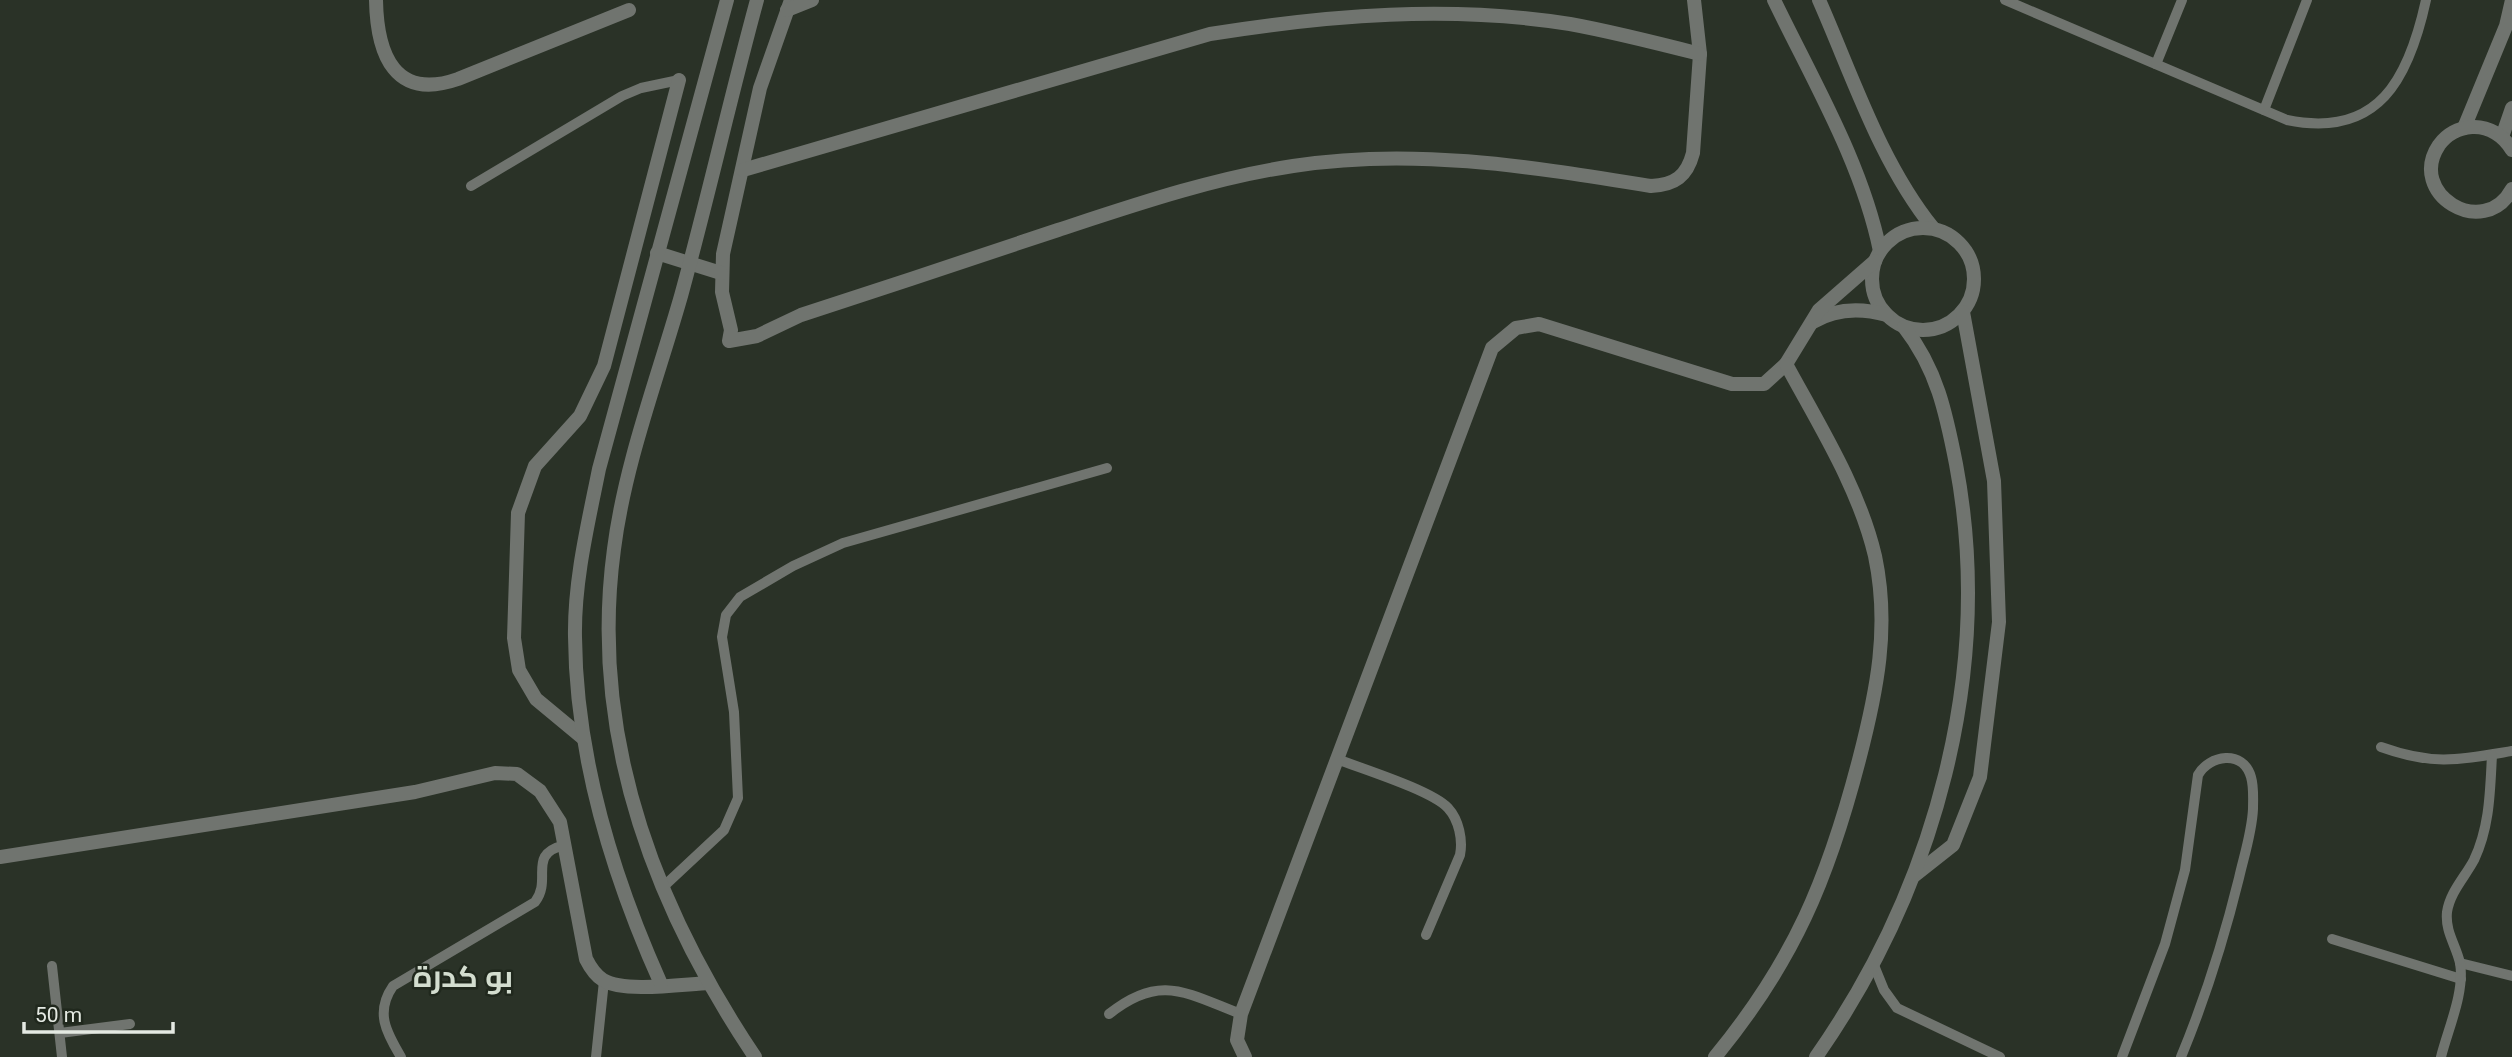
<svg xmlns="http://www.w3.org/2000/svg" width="2512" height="1057" font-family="Roboto,Cairo,sans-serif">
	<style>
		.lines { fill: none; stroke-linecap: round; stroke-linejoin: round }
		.lane { stroke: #70746f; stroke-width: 10 }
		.street { stroke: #70746f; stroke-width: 14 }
		.labels { text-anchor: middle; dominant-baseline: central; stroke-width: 5; stroke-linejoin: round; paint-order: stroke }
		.district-label { font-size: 30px; font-weight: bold; fill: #d3ddcf; stroke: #20281d }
	</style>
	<rect width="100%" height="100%" fill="#2a3227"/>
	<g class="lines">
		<g class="lane">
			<path d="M2005,0L2287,120C2379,139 2409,78 2426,0"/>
			<polyline points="2156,64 2182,0"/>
			<polyline points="2264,110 2307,0"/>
			<polyline points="471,186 622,96 641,88 679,80"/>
			<path d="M2381,747C2434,766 2459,760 2512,751"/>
			<path d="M1337,759C1362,769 1431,790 1448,808C1459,820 1463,840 1460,855L1426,935"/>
			<polyline points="663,887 724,830 738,798 734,712 722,637 726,615 740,597 793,566 843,543 1107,468"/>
			<polyline points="2332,939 2461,979"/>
			<polyline points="1873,963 1884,990 1897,1008 2000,1057"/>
			<polyline points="2460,963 2512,976"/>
			<polyline points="52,966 62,1057"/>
			<path d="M1109,1014C1160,973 1186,993 1241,1014"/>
			<polyline points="60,1033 130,1024"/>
			<path d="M401,1057C386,1032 375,1012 393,986L535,902C553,879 526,854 565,845"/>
			<polyline points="596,1057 604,981"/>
			<path d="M2122,1057L2165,944L2185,870L2198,775C2209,755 2243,749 2251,777C2254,787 2253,799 2253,809C2252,832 2244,856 2239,878C2224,939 2205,999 2181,1057"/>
			<path d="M2441,1057C2448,1029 2465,992 2460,963C2456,945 2445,932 2447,912C2450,892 2465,877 2474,860C2490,826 2490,791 2492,755"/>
		</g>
		<g class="street">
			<path d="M376,0C377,55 395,101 458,79L629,10"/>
			<path d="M791,0L760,88L723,254L722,292L731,330L729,341L757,336L801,315C887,287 972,259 1058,230C1134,205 1213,178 1293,166C1414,147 1532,167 1651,186C1675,185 1687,176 1693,153L1700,54L1694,0"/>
			<path d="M1774,0C1813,81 1862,163 1880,251"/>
			<path d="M1819,0C1853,77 1880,162 1933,228"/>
			<polyline points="787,10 812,0"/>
			<polyline points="2464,128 2506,26 2512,0"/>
			<polyline points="2502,137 2512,108"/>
			<path d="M2512,150C2504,136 2489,126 2472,127C2459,128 2447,134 2439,145C2406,194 2484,241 2512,189"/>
			<path d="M743,170L1210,34C1329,15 1450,5 1570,24C1614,32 1657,43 1700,54"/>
			<circle cx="1923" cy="279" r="51"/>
			<polyline points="657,253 721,273"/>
			<path d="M1813,322C1836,308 1862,308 1887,315"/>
			<polyline points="583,738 536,699 519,670 514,638 518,513 535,466 580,416 604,366 679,80"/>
			<path d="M0,857L415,792L495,773L517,774L540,791L560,822L586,959C590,967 595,975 603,980C624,993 684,984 709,983"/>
			<polyline points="1915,875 1953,845 1980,777 1999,622 1994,481 1963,312"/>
			<path d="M661,984C612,875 576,758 575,637C574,581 588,524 599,469L727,0"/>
			<path d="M755,1057C653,905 589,734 614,549C625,463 657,380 681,296C708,198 730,99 757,0"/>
			<polyline points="1245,1057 1237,1040 1241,1014 1492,348 1516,328 1539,324 1732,384 1764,384 1786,364 1819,310 1875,261"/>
			<path d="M1715,1057C1794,961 1828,879 1859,760C1877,691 1890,627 1875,556C1859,488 1819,425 1786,364"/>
			<path d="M1816,1057C1935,887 1995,671 1956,464C1946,413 1937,369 1904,327"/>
		</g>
	</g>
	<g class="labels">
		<g class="district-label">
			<text x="463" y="976">بو كدرة</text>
		</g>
	</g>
	<path d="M24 1022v10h149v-10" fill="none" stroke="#e4e9e2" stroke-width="3.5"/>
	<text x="35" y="1022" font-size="21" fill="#e4e9e2" stroke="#20281d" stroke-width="5" paint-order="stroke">50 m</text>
</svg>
